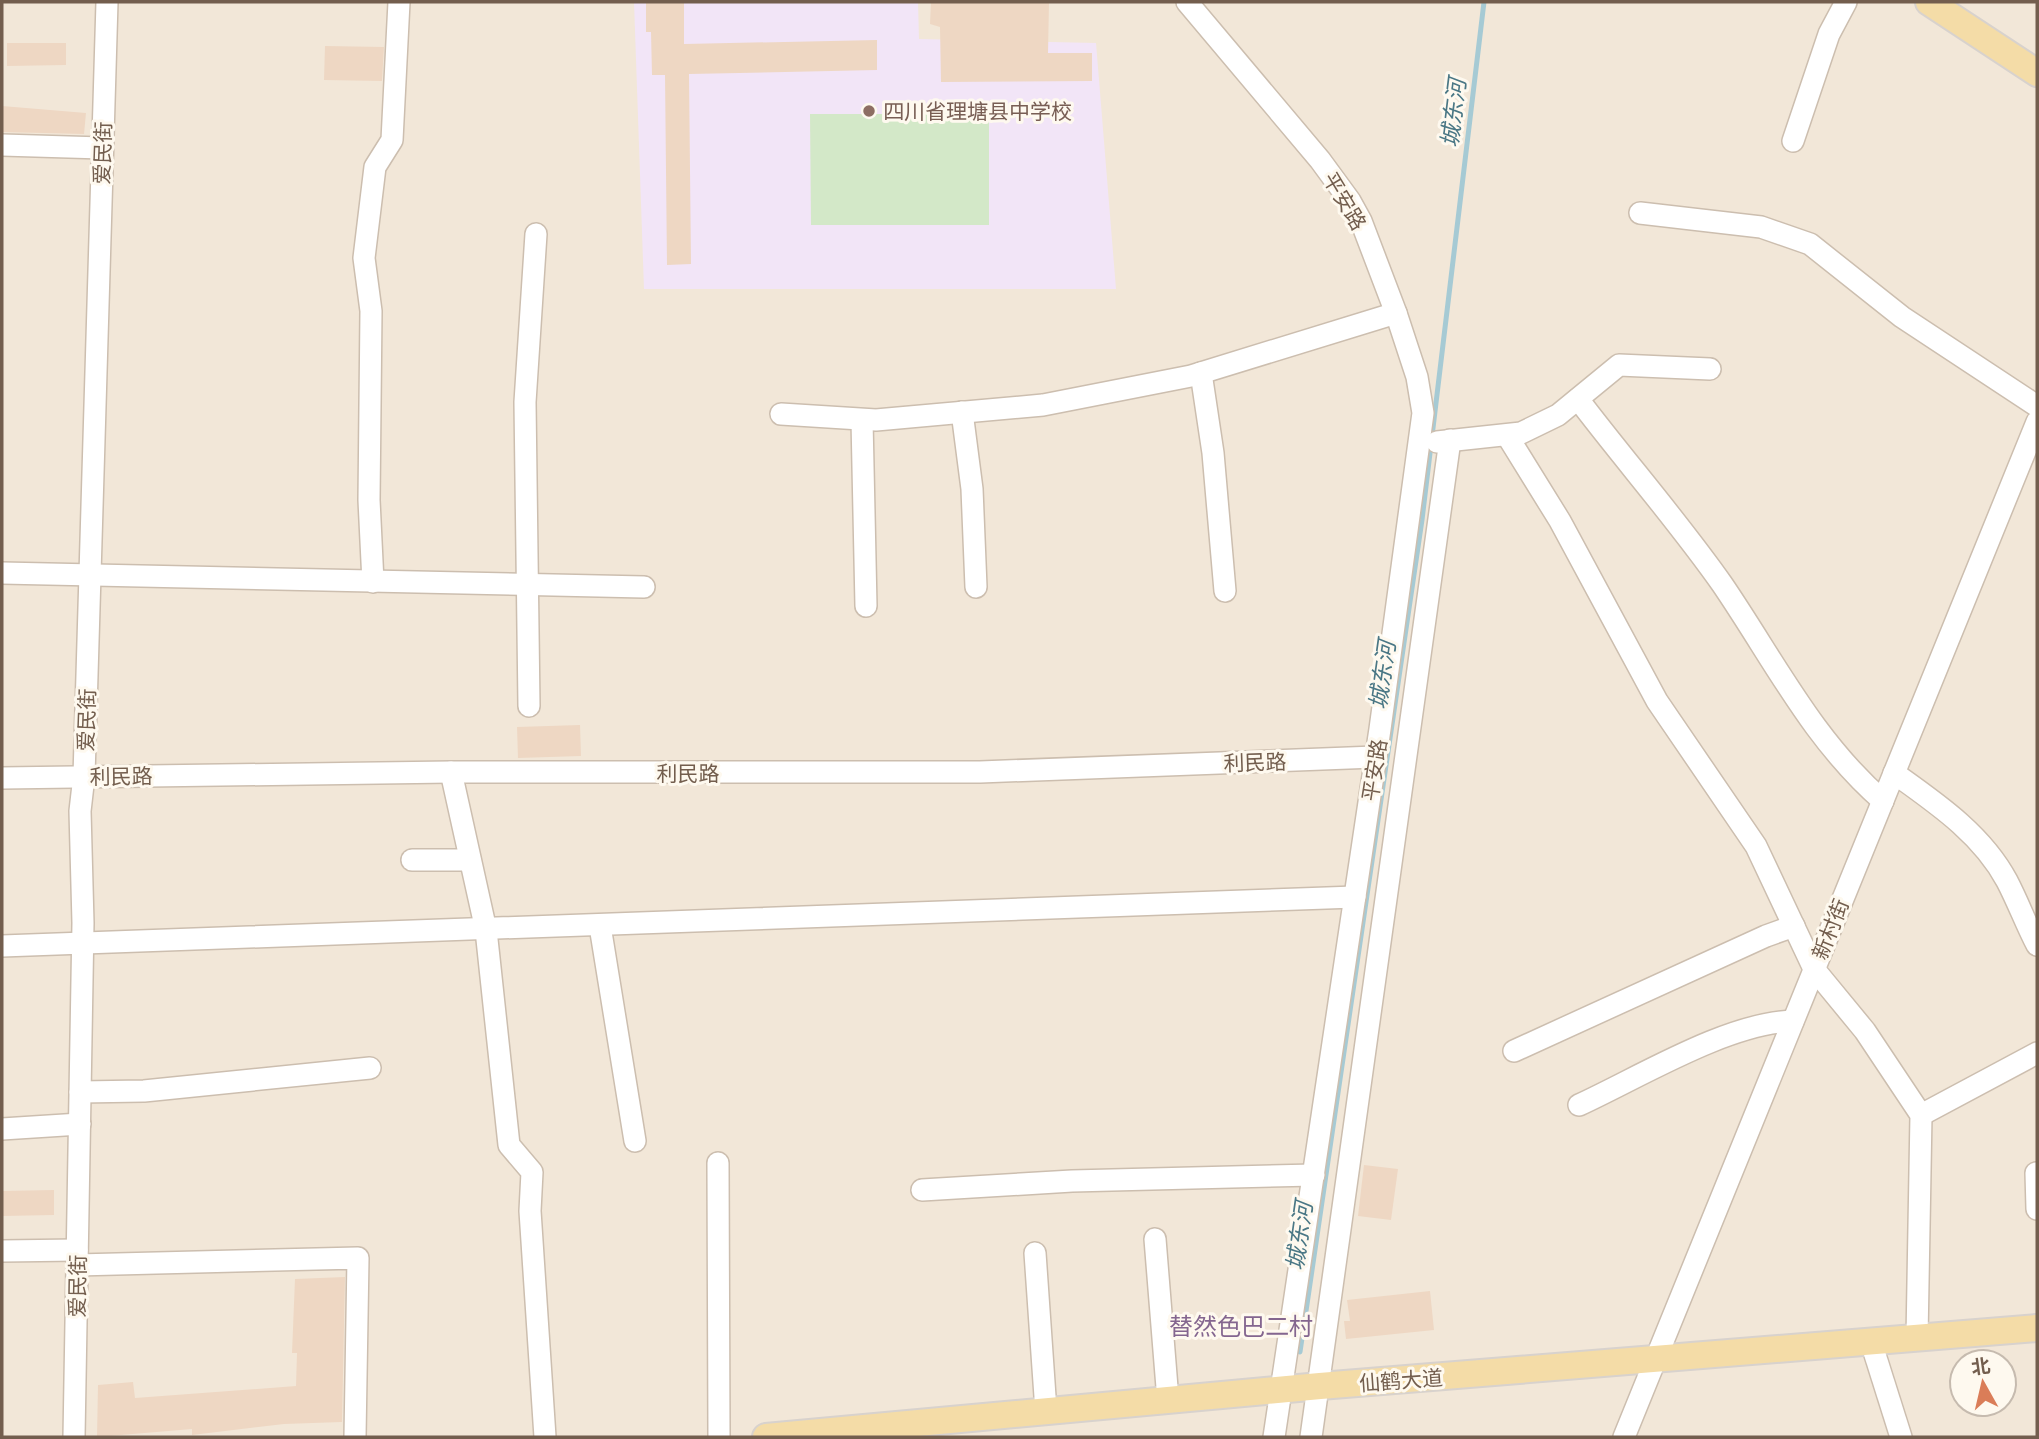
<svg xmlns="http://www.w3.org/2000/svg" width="2039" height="1439" font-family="Quicksand,'Noto Sans SC',sans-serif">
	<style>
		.residential { fill: #f2e7d8; fill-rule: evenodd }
		.education { fill: #f2e5f7 }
		.green { fill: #d3e8c8 }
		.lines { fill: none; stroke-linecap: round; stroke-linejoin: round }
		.stream { stroke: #a6cad4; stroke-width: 5 }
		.building { fill: #eed7c3 }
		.minor-casing { stroke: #ccbeaf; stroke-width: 24 }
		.major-casing { stroke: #d8d2cd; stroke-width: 30 }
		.minor { stroke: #fff; stroke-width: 21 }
		.major { stroke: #f4dca7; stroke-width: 26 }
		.education-dot { fill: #8d6e63; stroke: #fef9ef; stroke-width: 2.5 }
		.labels { text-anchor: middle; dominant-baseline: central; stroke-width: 6; stroke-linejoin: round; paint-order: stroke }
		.education-label { font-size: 21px; fill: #785e54; stroke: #fef9ef; text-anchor: start }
		.street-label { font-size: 21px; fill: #735e4e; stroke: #fef9ef }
		.water-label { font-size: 23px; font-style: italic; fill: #4a7785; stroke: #fef9ef }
		.quarter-label { font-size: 24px; fill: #84668f; stroke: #fef9ef }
	</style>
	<rect width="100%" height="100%" fill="#fbf5e9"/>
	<path class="residential" d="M2,2H2037V1437H2ZM1962,1362H2004V1404H1962Z"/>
	<polygon class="education" points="634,2 918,2 919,39 1096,43 1116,289 644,289"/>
	<polygon class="green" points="810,114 989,114 989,225 811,225"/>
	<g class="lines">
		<polyline class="stream" points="1300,1352 1422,520 1484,2"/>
	</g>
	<g class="building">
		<polygon points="646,2 684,2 684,44 877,40 877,70 689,74 691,264 667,265 665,75 652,75 651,32 646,32"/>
		<polygon points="931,2 1049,2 1048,53 1092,53 1092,81 941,82 940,27 930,24"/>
		<polygon points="7,43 66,43 66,65 7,66"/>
		<polygon points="325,46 384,47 382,81 324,80"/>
		<polygon points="2,106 86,113 84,134 2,132"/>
		<polygon points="580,725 581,756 518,758 517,727"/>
		<polygon points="1364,1165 1398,1169 1391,1220 1358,1216"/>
		<polygon points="54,1190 54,1215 2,1216 2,1191"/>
		<polygon points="345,1277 342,1422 284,1424 192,1435 192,1429 97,1437 98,1385 133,1382 135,1398 296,1386 297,1353 292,1353 295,1279"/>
		<polygon points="1430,1291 1434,1330 1346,1339 1344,1321 1350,1321 1347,1300"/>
	</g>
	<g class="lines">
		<g class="minor-casing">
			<g id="minor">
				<polyline points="1187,2 1320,160 1350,201 1361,221 1396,313 1417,377 1423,413 1380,729 1274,1437"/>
				<polyline points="1793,141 1829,34 1846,2"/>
				<polyline points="2,145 102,148"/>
				<polyline points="1640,213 1761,227 1810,244 1902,317 2037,406"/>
				<polyline points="1201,373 1213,453 1225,591"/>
				<path d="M1578,399C1625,461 1677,520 1722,584C1774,660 1812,739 1883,801"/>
				<polyline points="962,412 972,489 976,587"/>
				<polyline points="781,414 876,420 1043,405 1191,376 1396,313"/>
				<polyline points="862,420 866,606"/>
				<polyline points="1508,437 1560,521 1657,701 1756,846 1814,969 1865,1031 1921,1115 1917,1338"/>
				<polyline points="1437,442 1521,433 1558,415 1619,365 1710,369"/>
				<polyline points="2,573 644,587"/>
				<polyline points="373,582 369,500 371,311 364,258 375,167 392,140 399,2"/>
				<polyline points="529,706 525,402 536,234"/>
				<polyline points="451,772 486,930 509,1145 532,1172 530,1211 545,1437"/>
				<path d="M1894,773C1936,803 1982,834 2007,881C2018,902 2026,924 2037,945"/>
				<polyline points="2,778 451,772 980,772 1375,757"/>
				<polyline points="412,860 470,860"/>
				<polyline points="600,926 635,1141"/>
				<polyline points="2,946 1355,897"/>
				<polyline points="1514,1051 1766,936 1794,926"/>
				<polyline points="80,1092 144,1091 370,1068"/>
				<path d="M1579,1105C1640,1077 1727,1023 1793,1021"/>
				<polyline points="1921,1115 2037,1053"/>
				<polyline points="2,1129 80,1124"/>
				<polyline points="718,1163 719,1437"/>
				<polyline points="2036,1173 2037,1209"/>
				<polyline points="922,1190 1072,1181 1314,1175"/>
				<polyline points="1155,1239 1168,1400"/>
				<polyline points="2,1251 77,1250"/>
				<polyline points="1035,1253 1046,1411"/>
				<polyline points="77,1265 358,1258 355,1437"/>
				<polyline points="1871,1342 1901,1437"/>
				<polyline points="74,1437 83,923 80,811 84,776 107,2"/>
				<polyline points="1311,1437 1450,440"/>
				<polyline points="1624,1437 2037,422"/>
			</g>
		</g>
		<g class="major-casing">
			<g id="major">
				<polyline points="1929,2 2037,73"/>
				<polyline points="766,1437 1320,1386 2037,1328"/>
			</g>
		</g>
		<use href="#minor" class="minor"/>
		<use href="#major" class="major"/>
	</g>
	<circle class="education-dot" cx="869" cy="111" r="7"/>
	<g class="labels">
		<g class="education-label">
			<text x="883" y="111">四川省理塘县中学校</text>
		</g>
		<g class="street-label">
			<text transform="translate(102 153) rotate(-88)">爱民街</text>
			<text transform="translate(1345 201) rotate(59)">平安路</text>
			<text transform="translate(86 720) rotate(-88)">爱民街</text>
			<text transform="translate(1255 762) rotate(-2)">利民路</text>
			<text transform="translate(1374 770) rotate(-81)">平安路</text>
			<text x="688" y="773">利民路</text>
			<text transform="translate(121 776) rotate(-1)">利民路</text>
			<text transform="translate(1830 929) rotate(-68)">新村街</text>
			<text transform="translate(77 1286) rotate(-89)">爱民街</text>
			<text transform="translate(1401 1380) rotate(-4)">仙鹤大道</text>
		</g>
		<g class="water-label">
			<text transform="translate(1453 113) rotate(-83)">城东河</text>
			<text transform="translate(1382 675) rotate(-82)">城东河</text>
			<text transform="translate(1299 1236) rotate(-82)">城东河</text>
		</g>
		<g class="quarter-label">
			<text x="1241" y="1326">替然色巴二村</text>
		</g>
	</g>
	<rect width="2039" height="1439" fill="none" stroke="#735e4e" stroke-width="7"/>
	<g transform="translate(1983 1383) rotate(352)"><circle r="33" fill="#fef9ef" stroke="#c6bbaf" stroke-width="2"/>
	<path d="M0-5L12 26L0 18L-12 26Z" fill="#da7d58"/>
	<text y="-10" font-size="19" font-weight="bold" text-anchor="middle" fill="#735e4e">北</text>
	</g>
</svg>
